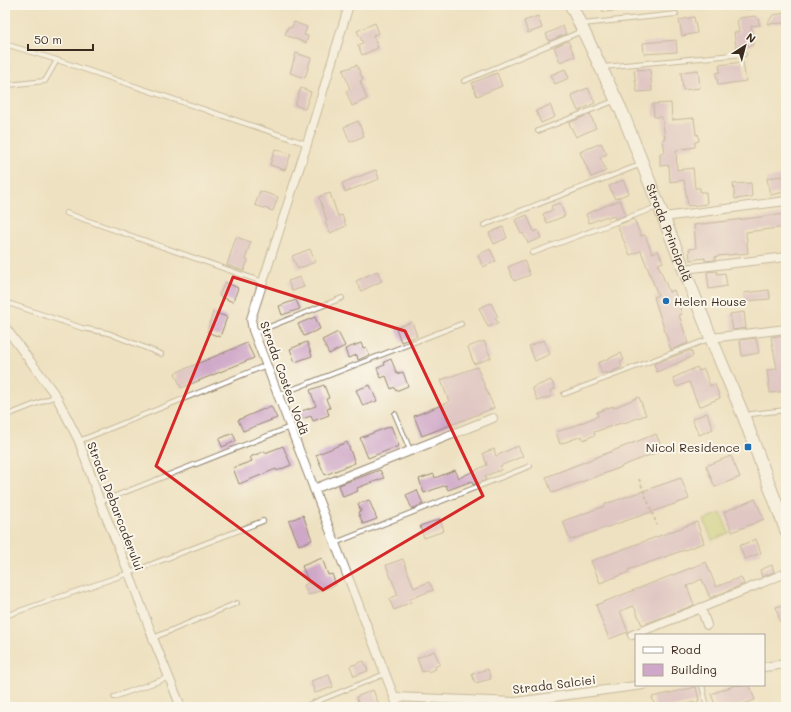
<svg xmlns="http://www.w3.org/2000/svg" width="791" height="712" font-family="Mali,sans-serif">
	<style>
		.green { fill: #c2d073; stroke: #7e7d48 }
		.building { fill: #cfa7c8 }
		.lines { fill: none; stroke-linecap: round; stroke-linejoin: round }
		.lane-casing { stroke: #948670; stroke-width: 6 }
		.street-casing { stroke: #948670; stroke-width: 10 }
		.secondary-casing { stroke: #948670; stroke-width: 14 }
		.path { stroke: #948670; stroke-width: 1.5; stroke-dasharray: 3 3; stroke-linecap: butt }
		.lane { stroke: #fff; stroke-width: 4 }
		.street { stroke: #fff; stroke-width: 8 }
		.secondary { stroke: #fff; stroke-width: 12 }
		.marked { fill: none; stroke: #d62828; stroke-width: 3; stroke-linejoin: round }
		.poi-dot { fill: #1f6fb2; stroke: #fbf7ec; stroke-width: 1.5 }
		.labels { text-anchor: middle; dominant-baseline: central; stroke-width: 4; stroke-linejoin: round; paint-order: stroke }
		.street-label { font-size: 12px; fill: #3b2a1e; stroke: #fbf7ec }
		.poi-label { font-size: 12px; fill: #3b2a1e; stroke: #fbf7ec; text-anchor: start }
	</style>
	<rect width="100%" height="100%" fill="#fbf7ec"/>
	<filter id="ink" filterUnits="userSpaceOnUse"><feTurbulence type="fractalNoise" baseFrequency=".025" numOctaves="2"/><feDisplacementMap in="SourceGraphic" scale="8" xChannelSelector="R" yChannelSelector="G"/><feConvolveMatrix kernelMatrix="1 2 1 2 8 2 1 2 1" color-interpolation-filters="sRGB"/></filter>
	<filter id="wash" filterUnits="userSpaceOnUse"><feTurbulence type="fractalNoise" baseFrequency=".012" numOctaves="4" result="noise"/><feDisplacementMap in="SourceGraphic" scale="16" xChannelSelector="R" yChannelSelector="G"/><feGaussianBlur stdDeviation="0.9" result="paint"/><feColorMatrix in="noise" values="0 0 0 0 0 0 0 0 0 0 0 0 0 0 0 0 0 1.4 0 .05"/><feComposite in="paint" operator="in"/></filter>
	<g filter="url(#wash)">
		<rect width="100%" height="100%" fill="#eee1c1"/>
		<polygon class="green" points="721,513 729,533 712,540 704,520"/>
		<g id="blocks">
			<g class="building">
				<polygon points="602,5 628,5 628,10 603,12"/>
				<polygon points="786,13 786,23 767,24 773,15"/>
				<polygon points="538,16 542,28 528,33 524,21"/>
				<polygon points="755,16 758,19 760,25 751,26 753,45 736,47 734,32 739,32 737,21 740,18"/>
				<polygon points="694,17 697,33 682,36 679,20"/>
				<polygon points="294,22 307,27 304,35 308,36 306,43 285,35 288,27 291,28"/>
				<polygon points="375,23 379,33 373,35 378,48 362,55 358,45 363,43 357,31"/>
				<polygon points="563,26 566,34 549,41 546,34"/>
				<polygon points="676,40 677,52 644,54 643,43"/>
				<polygon points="568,41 575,56 560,62 554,47"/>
				<polygon points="296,53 311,58 305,78 290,73"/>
				<polygon points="743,62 746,81 718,85 716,73 720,72 719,65"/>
				<polygon points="357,65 363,80 360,81 367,99 352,106 346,91 350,89 343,70"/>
				<polygon points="565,69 569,78 555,84 551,75"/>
				<polygon points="650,69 652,91 637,92 634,70"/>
				<polygon points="698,70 700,88 683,90 681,72"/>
				<polygon points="497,73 502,86 477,96 472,83"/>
				<polygon points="301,88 311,92 305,109 295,105"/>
				<polygon points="588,88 595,103 578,111 571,95"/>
				<polygon points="671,103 672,120 694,118 696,135 698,134 699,141 695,142 695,147 676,150 677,170 693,168 695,188 700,188 700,192 706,192 707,204 688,206 684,180 670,182 669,165 660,166 660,153 665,153 663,139 665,138 662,117 654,117 653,104"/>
				<polygon points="550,105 555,117 541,123 536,111"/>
				<polygon points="590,114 596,128 576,137 569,123"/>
				<polygon points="358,121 364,136 350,142 344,127"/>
				<polygon points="601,143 607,154 600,157 606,171 591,177 580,152"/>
				<polygon points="275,149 291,154 285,170 270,165"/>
				<polygon points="376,170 379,179 345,192 342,183"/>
				<polygon points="783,176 785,192 770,195 767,178"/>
				<polygon points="623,180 629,193 615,199 609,186"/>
				<polygon points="751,183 752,197 735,199 733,184"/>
				<polygon points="260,191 278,197 273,211 255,205"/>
				<polygon points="330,193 338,216 342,215 346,226 330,233 325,222 327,221 319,197"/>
				<polygon points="620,200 626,215 615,219 614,216 608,218 607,216 589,223 586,214"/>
				<polygon points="560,203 565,216 547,223 543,214 553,210 551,206"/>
				<polygon points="786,214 786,227 746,232 748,253 718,256 715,257 715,260 705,261 705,258 690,260 689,249 696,248 694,225"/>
				<polygon points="527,215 534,232 538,230 541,238 528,243 523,233 521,234 515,220"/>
				<polygon points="634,219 641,236 645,235 652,253 658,251 663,262 658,264 669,292 674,290 682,314 679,315 688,343 671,350 654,297 658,295 641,251 630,255 617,225"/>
				<polygon points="503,227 507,238 494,244 489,233"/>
				<polygon points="236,237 251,242 245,259 248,260 244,271 227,265"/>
				<polygon points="310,249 315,262 298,269 292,256"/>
				<polygon points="490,249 496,261 483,267 478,255"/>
				<polygon points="524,260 530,275 514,281 508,267"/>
				<polygon points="377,271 382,281 361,291 356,281"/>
				<polygon points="717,271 717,274 725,273 727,286 709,289 707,272"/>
				<polygon points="300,277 304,287 292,291 288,281"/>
				<polygon points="225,282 238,288 233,302 219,296"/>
				<polygon points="769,290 770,299 745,301 744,293"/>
				<polygon points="296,300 300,309 282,315 279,306"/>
				<polygon points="491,303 498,317 495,318 498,323 488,327 479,308"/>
				<polygon points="213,312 227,317 220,337 207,332"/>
				<polygon points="744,312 746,328 733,330 730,314"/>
				<polygon points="315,317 320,329 304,336 298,324"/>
				<polygon points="412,322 417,336 401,342 396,328"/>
				<polygon points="338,332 345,346 329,354 322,340"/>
				<polygon points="786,335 786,391 770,393 767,370 777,369 771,337"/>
				<polygon points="756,338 759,353 742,356 740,340"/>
				<polygon points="544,340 550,354 535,361 529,346"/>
				<polygon points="484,341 491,358 474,364 468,347"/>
				<polygon points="307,342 312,356 295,362 290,349"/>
				<polygon points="247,343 254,358 181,388 175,373"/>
				<polygon points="361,343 363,348 366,347 369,355 358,360 357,355 348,358 345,349"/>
				<polygon points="691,350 693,356 657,372 654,364"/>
				<polygon points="621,353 624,360 620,362 622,367 607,374 606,372 602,374 598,363"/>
				<polygon points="391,359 397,374 403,372 408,386 396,391 394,387 391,389 386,376 381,378 377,368 385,365 384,362"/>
				<polygon points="477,367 494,408 422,436 414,416 449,402 441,380"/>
				<polygon points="697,367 699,371 704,369 710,386 715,384 720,398 699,407 689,382 677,387 673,378"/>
				<polygon points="551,380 555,389 550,391 552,396 538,401 532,388"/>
				<polygon points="324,385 329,398 326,399 330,408 327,409 329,415 313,421 311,416 302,419 299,412 316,406 310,390"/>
				<polygon points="370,385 377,401 363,406 356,390"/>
				<polygon points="639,397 646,415 624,423 624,422 594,432 595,435 583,440 582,436 560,444 556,432 569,428 598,416 597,412 613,406 613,408"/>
				<polygon points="271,406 277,418 243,431 238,420"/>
				<polygon points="707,413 713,429 699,435 692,419"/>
				<polygon points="391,426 399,446 368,458 360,438"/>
				<polygon points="233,433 236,441 222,447 219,439"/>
				<polygon points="656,434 663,450 622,466 622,467 552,493 546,477"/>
				<polygon points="347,442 355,463 325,475 316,455"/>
				<polygon points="283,446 291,465 277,471 276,469 239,484 233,468 252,461 250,457 265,451 265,453"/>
				<polygon points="518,446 523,456 500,466 501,470 485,476 486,480 473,485 472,481 448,490 446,485 424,493 419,479 434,474 435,478 455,470 459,478 487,465 483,453 494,449 496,456"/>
				<polygon points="731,456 740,477 715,487 706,466"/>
				<polygon points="380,470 384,478 357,488 358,491 343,497 339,485"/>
				<polygon points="681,478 689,499 570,540 563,521 605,506 605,504"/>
				<polygon points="417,490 423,504 412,509 406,495"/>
				<polygon points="755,499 764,519 732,532 724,512"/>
				<polygon points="369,500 377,519 363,524 358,512 361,511 358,504"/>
				<polygon points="303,515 312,540 299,545 289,521"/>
				<polygon points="440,519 444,531 424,538 420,526"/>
				<polygon points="697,522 704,543 628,570 629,572 600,583 591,561"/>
				<polygon points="756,539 761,553 745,559 739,546"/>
				<polygon points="322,558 328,575 332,574 336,585 308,595 304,585 309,583 302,566"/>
				<polygon points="403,559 414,588 429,582 433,590 410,599 411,602 394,610 389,599 398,595 386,565"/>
				<polygon points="706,562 716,587 741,577 744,584 710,598 702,579 687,586 694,605 642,625 634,606 620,611 628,632 609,639 596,605"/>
				<polygon points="772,565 774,572 762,577 760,570"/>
				<polygon points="786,604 786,620 780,622 776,607"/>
				<polygon points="434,651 440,664 435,667 436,669 428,672 427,670 422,672 417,658"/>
				<polygon points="364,661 368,671 354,676 350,666"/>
				<polygon points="488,669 491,679 475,683 472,674"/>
				<polygon points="329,675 333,687 315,693 311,681"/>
				<polygon points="736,685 749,685 755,700 736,707 716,707 711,694"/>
				<polygon points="696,687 699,701 675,707 655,707 652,697"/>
				<polygon points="373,690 380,707 360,707 356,697"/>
			</g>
		</g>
	</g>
	<g filter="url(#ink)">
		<use href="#blocks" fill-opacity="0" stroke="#948670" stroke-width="1"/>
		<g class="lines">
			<g class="lane-casing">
				<g id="lane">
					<polyline points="40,5 43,6"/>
					<polyline points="747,7 769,5"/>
					<polyline points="583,24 676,14"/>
					<polyline points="5,44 57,60"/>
					<polyline points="603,67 744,54"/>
					<polyline points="464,81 582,31"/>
					<polyline points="8,85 45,81 57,60 307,144"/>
					<polyline points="538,131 614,101"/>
					<polyline points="66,213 263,282"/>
					<polyline points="484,225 642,164"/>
					<polyline points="532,253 657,207"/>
					<polyline points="5,302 82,328 108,333 161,354"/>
					<polyline points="254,333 342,298"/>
					<polyline points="564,394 709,339"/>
					<polyline points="278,395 461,324"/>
					<polyline points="395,414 410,450"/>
					<polyline points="5,416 56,396"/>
					<polyline points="746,416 751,414 786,410"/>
					<polyline points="79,441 267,365"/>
					<polyline points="100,502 290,427"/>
					<polyline points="335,543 530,466"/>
					<polyline points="5,616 129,573 263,521"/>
					<polyline points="153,638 237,603"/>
					<polyline points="702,685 707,707"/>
					<polyline points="114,697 170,677"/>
					<polyline points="303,707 385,674"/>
				</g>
			</g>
			<g class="street-casing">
				<g id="street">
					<polyline points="349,5 307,144 251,319 253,330 398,707"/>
					<polyline points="664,217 786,201"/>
					<polyline points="684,269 786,257"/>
					<polyline points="5,327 56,396 79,441 100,502 129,573 153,638 181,707"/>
					<polyline points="711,338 786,329"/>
					<polyline points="314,489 493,418"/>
					<polyline points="701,608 707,625"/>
					<polyline points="632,635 701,608 786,573"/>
					<polyline points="764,667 786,664"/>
					<polyline points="394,697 516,702 643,685"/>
				</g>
			</g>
			<g class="secondary-casing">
				<g id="secondary">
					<path id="s1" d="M571,5L622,112L711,338L744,417L786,530"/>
				</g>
			</g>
			<polyline class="path" points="639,479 657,525"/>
			<use href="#lane" class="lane"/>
			<use href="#street" class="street"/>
			<use href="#secondary" class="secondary"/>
		</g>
	</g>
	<path d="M0 0H791V712H0ZM233,277L405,331L483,496L323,590L156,466Z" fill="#eee1c1" fill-opacity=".55" fill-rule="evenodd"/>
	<path class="marked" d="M233,277L405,331L483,496L323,590L156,466Z"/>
	<g class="poi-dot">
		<circle cx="666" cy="301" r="4"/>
		<rect x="744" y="443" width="8" height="8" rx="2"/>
	</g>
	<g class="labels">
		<g class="street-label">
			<text stroke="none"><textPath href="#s1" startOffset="248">Strada Principală</textPath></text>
			<text transform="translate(285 378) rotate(70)">Strada Costea Vodă</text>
			<text transform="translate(116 506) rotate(69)">Strada Debarcaderului</text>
			<text transform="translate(554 684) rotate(-7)">Strada Salciei</text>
		</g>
		<g class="poi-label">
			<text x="674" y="301">Helen House</text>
			<text x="740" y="447" text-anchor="end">Nicol Residence</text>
		</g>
	</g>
	<rect width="791" height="712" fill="none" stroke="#fbf7ec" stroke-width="20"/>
	<rect x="635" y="634" width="130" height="52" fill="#fbf7ec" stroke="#aea59a"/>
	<rect x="643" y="647" width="20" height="6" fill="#ffffff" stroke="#aea59a"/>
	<text x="671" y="654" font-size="12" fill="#3b2a1e">Road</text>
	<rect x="643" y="664" width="20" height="12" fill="#cfa7c8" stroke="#aea59a"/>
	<text x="671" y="674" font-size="12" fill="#3b2a1e">Building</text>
	<g transform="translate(745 46) rotate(36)" stroke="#fbf7ec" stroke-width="3" paint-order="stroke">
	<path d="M0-3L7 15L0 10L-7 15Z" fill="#3b2a1e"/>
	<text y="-6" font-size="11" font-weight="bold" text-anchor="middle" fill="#3b2a1e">N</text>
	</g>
	<path d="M28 44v6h65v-6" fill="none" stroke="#3b2a1e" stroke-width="2"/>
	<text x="34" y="44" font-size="12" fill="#3b2a1e" stroke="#fbf7ec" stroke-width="3" paint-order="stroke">50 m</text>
</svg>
